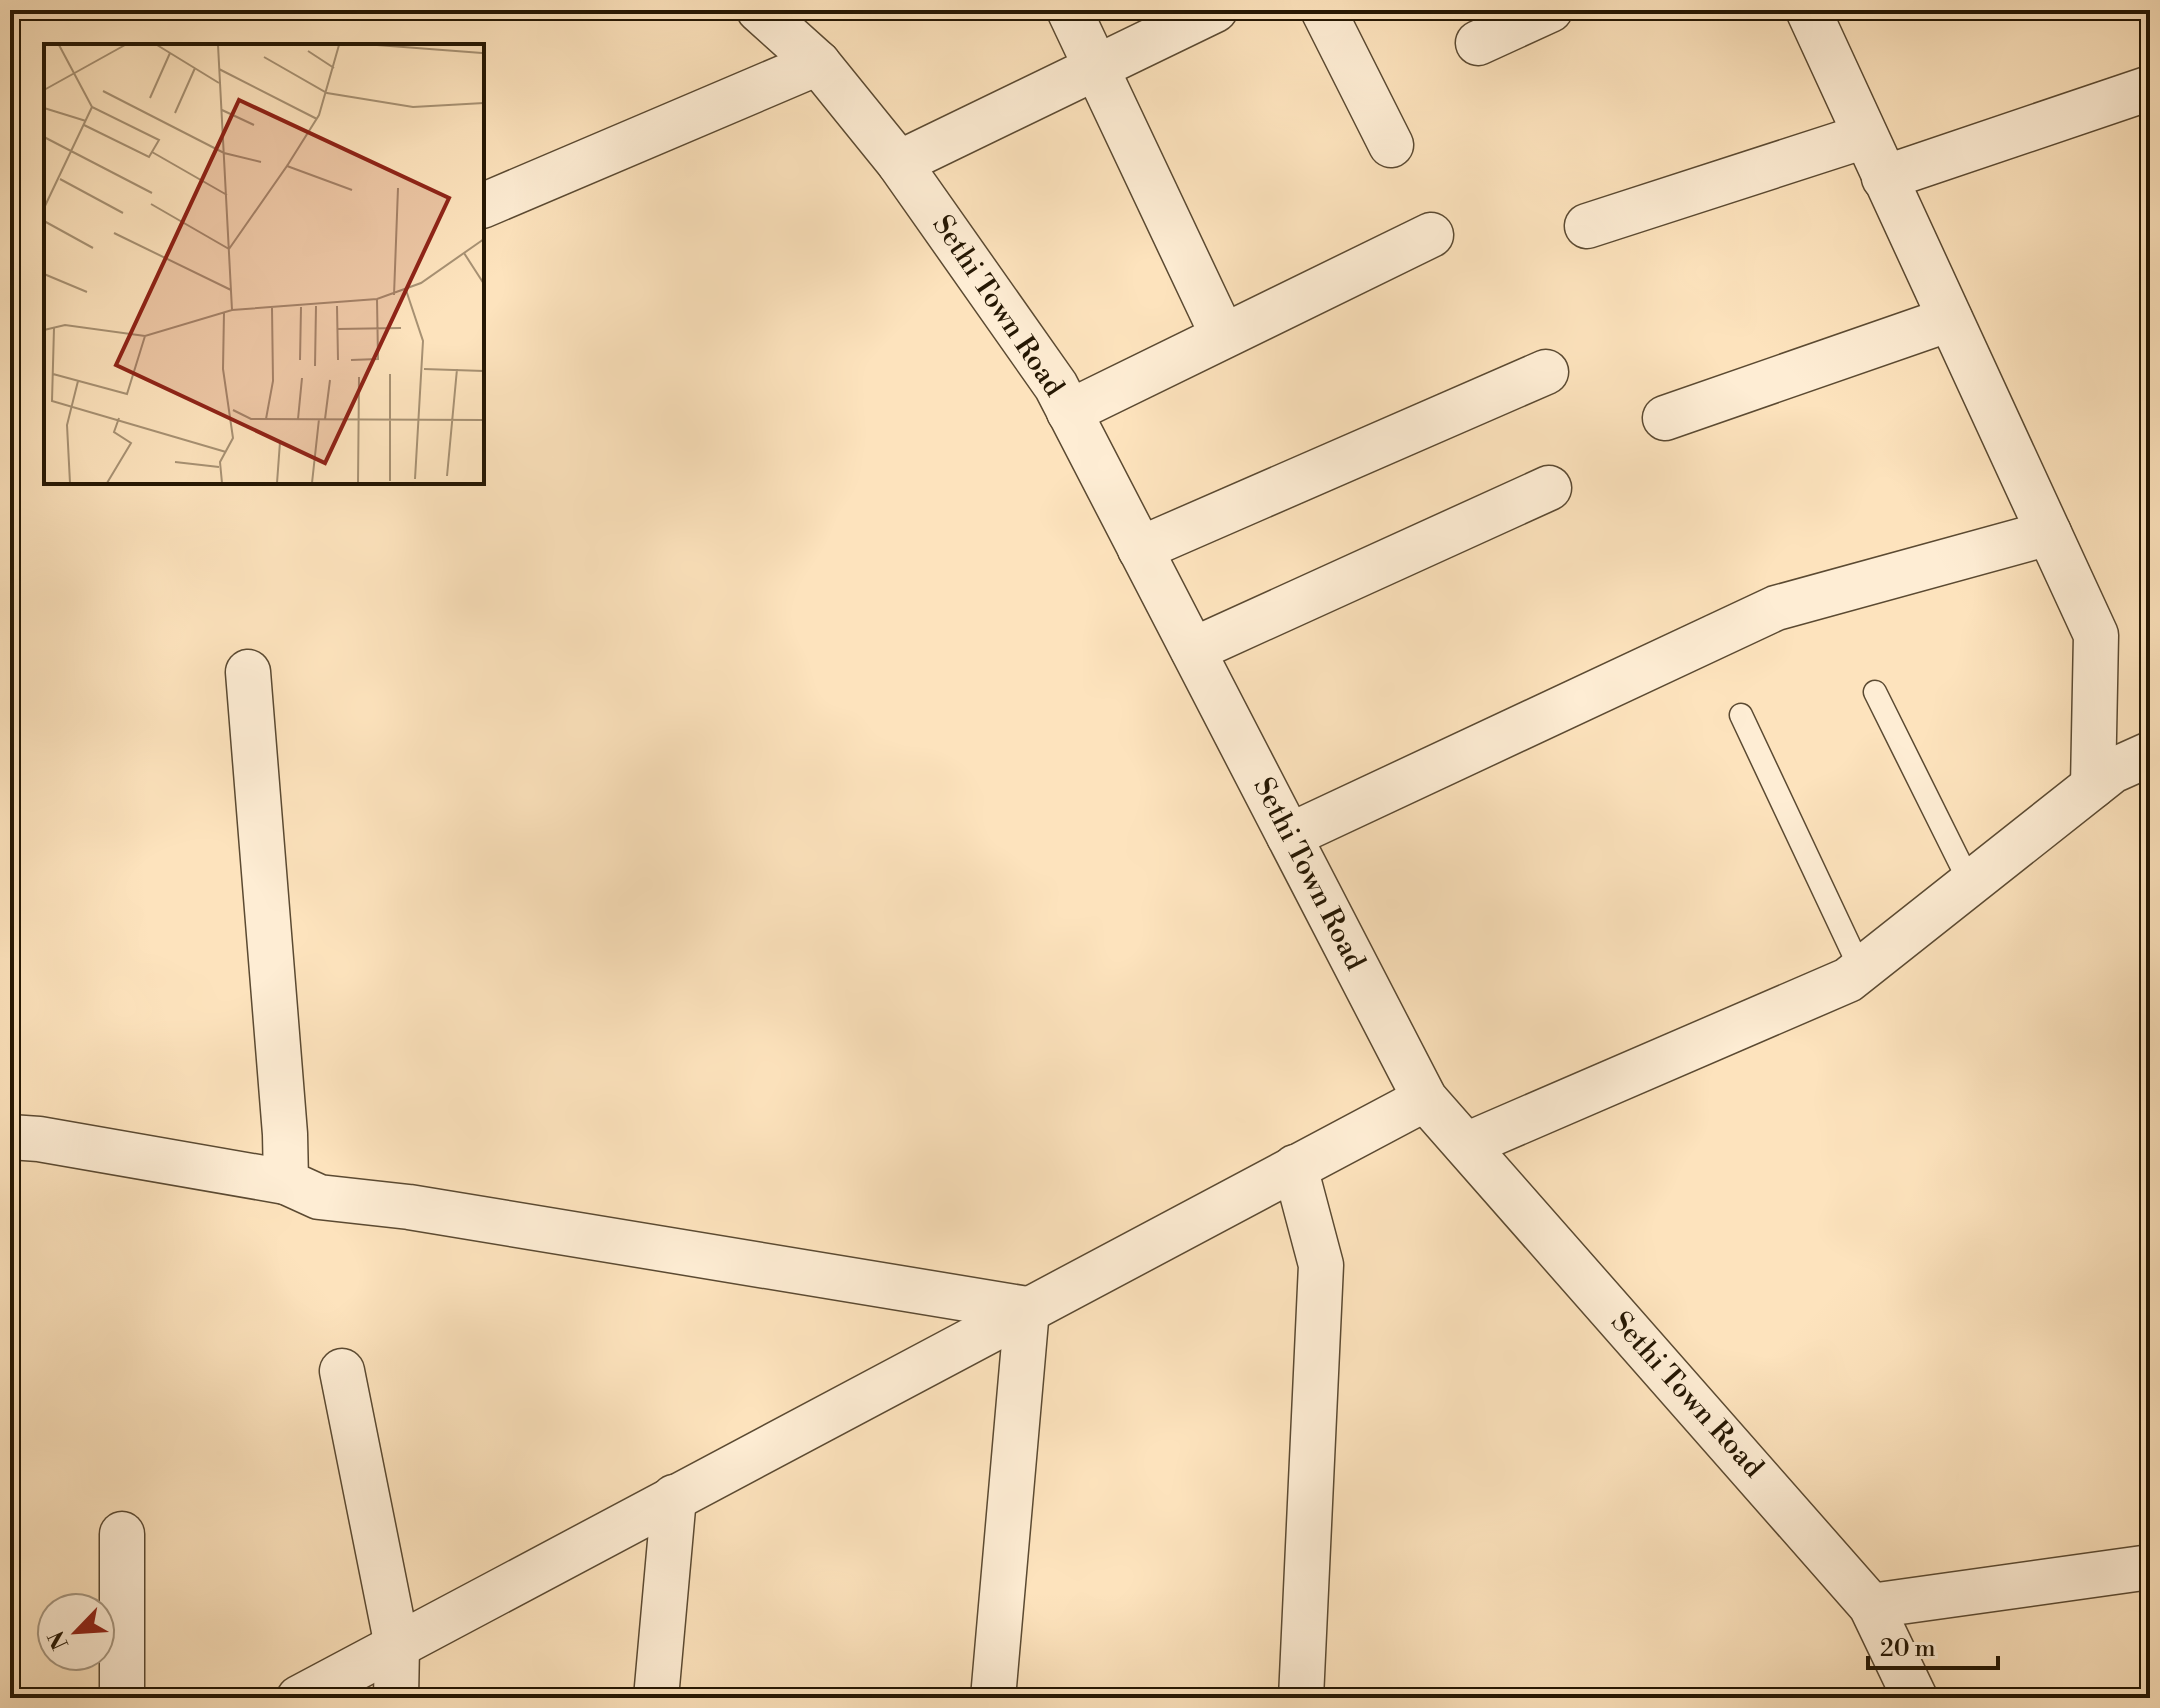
<svg xmlns="http://www.w3.org/2000/svg" width="2160" height="1708" font-family="'Libre Bodoni',serif">
	<style>
		.lines { fill: none; stroke-linecap: round; stroke-linejoin: round }
		.service-casing { stroke: #5b4a32; stroke-width: 25 }
		.minor-casing { stroke: #5b4a32; stroke-width: 47 }
		.tertiary-casing { stroke: #5b4a32; stroke-width: 47 }
		.service { stroke: #feedd4; stroke-width: 22 }
		.minor { stroke: #feedd4; stroke-width: 44 }
		.tertiary { stroke: #feedd4; stroke-width: 44 }
		.labels { text-anchor: middle; dominant-baseline: central; stroke-width: 7; stroke-linejoin: round; paint-order: stroke }
		.street-label { font-size: 28px; fill: #251703; stroke: #feedd4 }
		.inset-road { fill: none; stroke: #a79173; stroke-width: 2 }
		.view { fill: #8f2418; fill-opacity: 0.15; stroke: #8f2418; stroke-width: 4 }
		.inset-edge { fill: none; stroke: #251703; stroke-width: 4 }
	</style>
	<rect width="100%" height="100%" fill="#fde3bd"/>
	<filter id="stains"><feTurbulence type="fractalNoise" baseFrequency=".0025" numOctaves="4"/><feColorMatrix values="0 0 0 0 .2 0 0 0 0 .09 0 0 0 0 .02 0 0 0 .5 -.17"/></filter>
	<radialGradient id="worn" r=".72"><stop offset=".6" stop-color="#630" stop-opacity="0"/><stop offset="1" stop-color="#630" stop-opacity=".3"/></radialGradient>
	<g class="lines">
		<g class="service-casing">
			<g id="service">
				<polyline points="1875,692 1970,883"/>
				<polyline points="1741,715 1861,970"/>
			</g>
		</g>
		<g class="minor-casing">
			<g id="minor">
				<polyline points="1069,10 1223,336"/>
				<polyline points="1323,10 1391,145"/>
				<polyline points="1808,10 2096,635 2093,786"/>
				<polyline points="1478,43 1550,10"/>
				<polyline points="899,163 1215,10"/>
				<polyline points="1884,178 2150,88"/>
				<polyline points="482,206 818,63"/>
				<polyline points="1587,226 1865,136"/>
				<polyline points="1069,412 1431,235"/>
				<polyline points="1665,418 1950,319"/>
				<polyline points="1140,549 1546,372"/>
				<polyline points="1193,650 1549,488"/>
				<polyline points="248,672 285,1134 286,1182 319,1197 409,1207 1027,1309 993,1698"/>
				<polyline points="1289,836 1776,608 2049,533"/>
				<polyline points="10,1137 39,1139 286,1182"/>
				<polyline points="1466,1145 1848,980 2112,771 2150,754"/>
				<polyline points="1295,1167 1321,1265 1301,1698"/>
				<polyline points="342,1371 397,1646 396,1698"/>
				<polyline points="1871,1606 2150,1567"/>
				<polyline points="122,1698 122,1534"/>
				<polyline points="656,1698 674,1497"/>
			</g>
		</g>
		<g class="tertiary-casing">
			<g id="tertiary">
				<polyline points="759,10 818,63 899,163 1056,386 1425,1099 1871,1606 1915,1698"/>
				<polyline points="299,1698 1425,1099"/>
			</g>
		</g>
		<use href="#service" class="service"/>
		<use href="#minor" class="minor"/>
		<use href="#tertiary" class="tertiary"/>
	</g>
	<g class="labels">
		<g class="street-label">
			<text transform="translate(998 306) rotate(56)">Sethi Town Road</text>
			<text transform="translate(1309 874) rotate(63)">Sethi Town Road</text>
			<text transform="translate(1687 1395) rotate(48)">Sethi Town Road</text>
		</g>
	</g>
	<g transform="translate(44 44)">
		<rect width="440" height="440" fill="#fde3bd"/>
		<path class="inset-road" d="M15,1L48,63L115,96L105,113L40,81M113,1L175,39M174,1L188,266M333,1L438,9M264,7L290,24M220,13L283,49L369,63L440,59M175,25L273,75M0,46L81,1M59,47L180,109L217,118M106,54L126,9M0,64L42,77M178,66L210,81M131,69L151,24M0,93L108,149M108,108L183,151M243,122L275,71L295,1M16,135L79,169M107,160L185,205L243,122L308,146M0,164L48,63M0,177L49,204M70,189L187,246M420,209L440,240M0,230L43,248M362,246L379,297L371,435M350,251L354,144M293,262L294,316M10,284L8,357L182,408M293,285L357,284M0,286L21,281L101,292L188,266L333,255L377,239L440,195M256,316L257,263M307,316L334,315L333,255M271,322L272,262M380,325L440,327M9,330L83,350L101,292M346,330V437M189,366L207,375L440,376M222,375L229,337L228,264M254,375L258,334M281,375L286,336M131,418L175,423M403,432L413,325M26,439L23,381L34,337M63,439L87,399L70,388L75,374M178,439L176,418L189,394L179,325L180,268M233,439L236,398M268,439L275,375M314,439L315,333"/>
		<path class="view" d="M195,56L405,154L281,419L72,321Z"/>
		<rect width="440" height="440" class="inset-edge"/>
	</g>
	<rect width="2160" height="1708" fill="none" stroke="#fde3bd" stroke-width="40"/>
	<rect x="12" y="12" width="2136" height="1684" fill="none" stroke="#251703" stroke-width="4"/>
	<rect x="20" y="20" width="2120" height="1668" fill="none" stroke="#251703" stroke-width="2"/>
	<g transform="translate(76 1632) rotate(245)"><circle r="38" fill="#feedd4" stroke="#a79780" stroke-width="2"/>
	<path d="M0-6L14 30L0 20L-14 30Z" fill="#8f2418"/>
	<text y="-12" font-size="22" font-weight="bold" text-anchor="middle" fill="#251703">N</text>
	</g>
	<path d="M1868 1656v12h130v-12" fill="none" stroke="#251703" stroke-width="4"/>
	<text x="1880" y="1656" font-size="24" fill="#251703" stroke="#feedd4" stroke-width="6" paint-order="stroke">20 m</text>
	<rect width="100%" height="100%" filter="url(#stains)"/>
	<rect width="100%" height="100%" fill="url(#worn)"/>
</svg>
